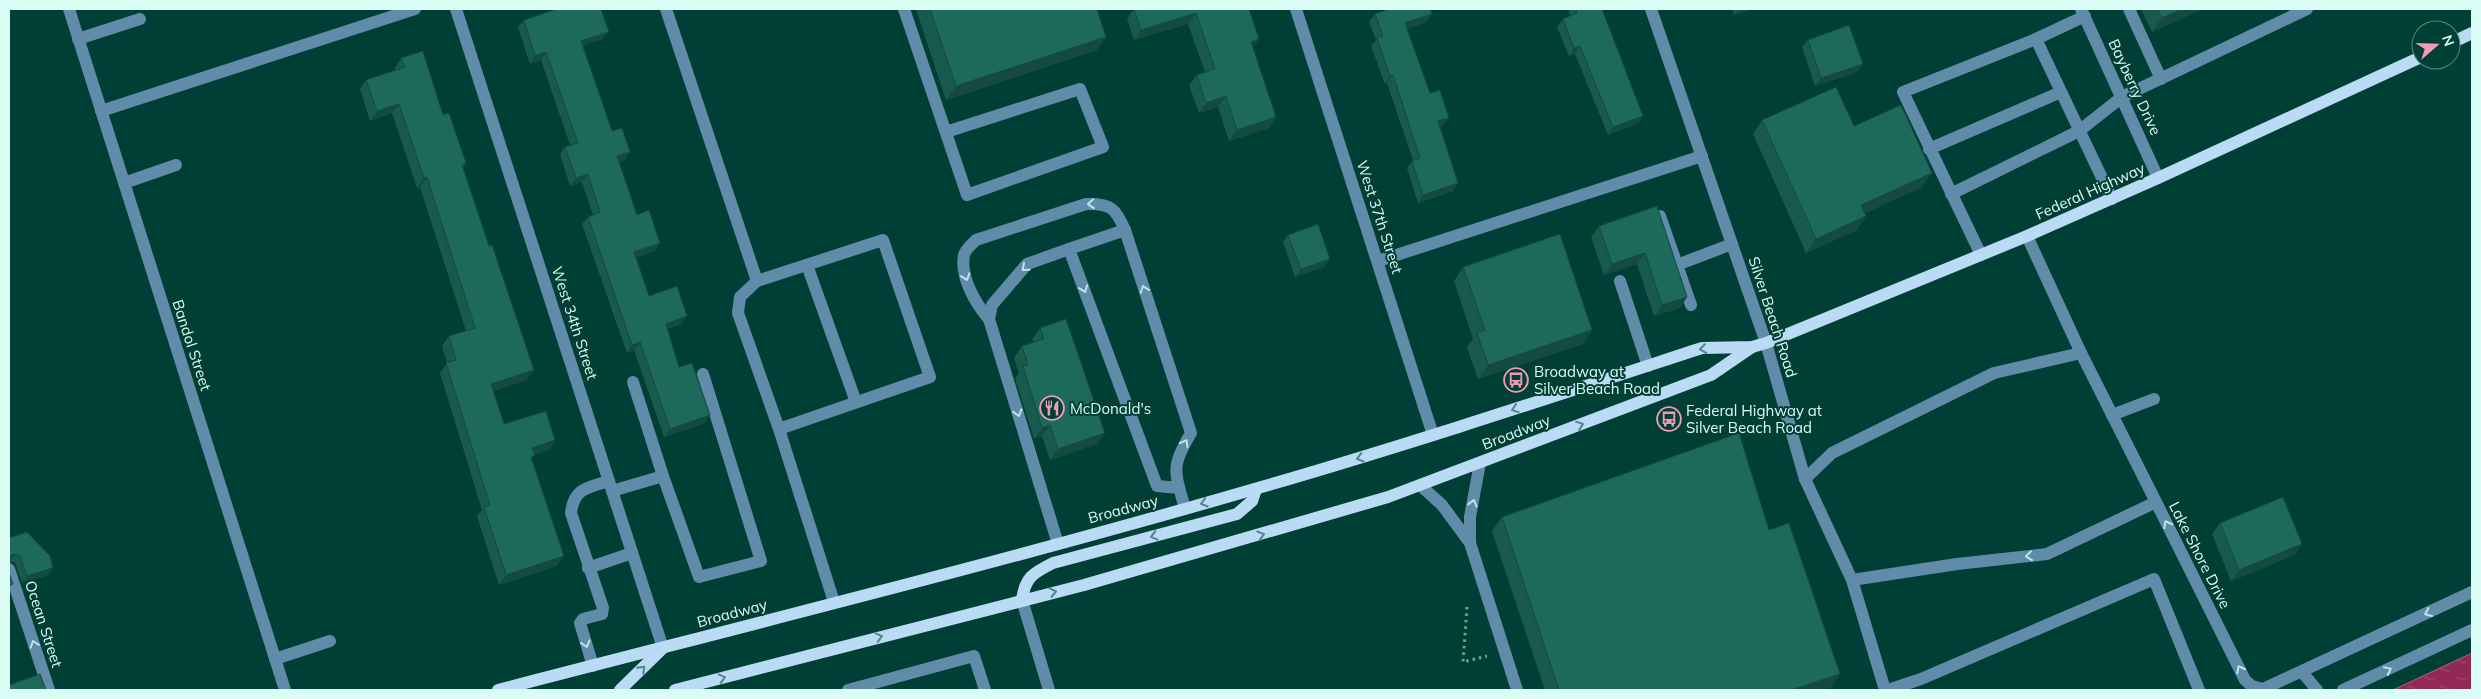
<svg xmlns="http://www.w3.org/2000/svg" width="2481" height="699" font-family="Mulish,sans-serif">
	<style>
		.water { fill: url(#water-ripples); stroke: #a76884 }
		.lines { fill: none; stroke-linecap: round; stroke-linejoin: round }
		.path { stroke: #70a098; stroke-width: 3; stroke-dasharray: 2.5 4; stroke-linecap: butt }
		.minor { stroke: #608ba9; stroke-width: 12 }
		.major { stroke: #b9dbf4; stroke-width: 12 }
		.wall { fill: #195a4f }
		.shaded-wall { fill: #144a40 }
		.building { fill: #1d695c; stroke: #144a40 }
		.oneway { stroke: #c1e5e5 }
		.oneway2 { stroke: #53858c }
		.labels { text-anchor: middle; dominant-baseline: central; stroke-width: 4; stroke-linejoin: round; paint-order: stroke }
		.street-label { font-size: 15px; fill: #d9fcf4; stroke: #003f36 }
		.poi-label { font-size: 15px; fill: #d9fcf4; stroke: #003f36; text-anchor: start }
	</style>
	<defs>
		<pattern id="water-ripples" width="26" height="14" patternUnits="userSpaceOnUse" patternTransform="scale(1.25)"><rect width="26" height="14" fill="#922854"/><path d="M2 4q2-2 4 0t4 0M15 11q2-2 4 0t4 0" fill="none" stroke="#a1486d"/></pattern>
	</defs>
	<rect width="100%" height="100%" fill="#003f36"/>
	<polygon class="water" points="2472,653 2472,690 2393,690"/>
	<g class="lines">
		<polyline class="path" points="1467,607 1463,662 1487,656"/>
		<g class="minor">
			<polyline points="69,9 285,690"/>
			<polyline points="456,9 663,648"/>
			<polyline points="666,9 757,281"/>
			<polyline points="904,9 967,195 1103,147 1080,89 946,132"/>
			<polyline points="1296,9 1433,435"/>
			<polyline points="1651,9 1766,343 1805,479 1852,580 1885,690"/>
			<polyline points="2081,9 2158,178"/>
			<polyline points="2129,9 2161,79"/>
			<polyline points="78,39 140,19"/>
			<polyline points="2036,39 2085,16"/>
			<polyline points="101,111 415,9"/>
			<polyline points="1929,149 2061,92"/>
			<polyline points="124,183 176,165"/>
			<polyline points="1951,194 2079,131 2122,97 2307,9"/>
			<polyline points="1660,216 1691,305"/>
			<polygon points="883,240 930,377 779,429 738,313 740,297 757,281"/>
			<polyline points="1981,255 1903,92 2036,39 2112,199"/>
			<polyline points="1378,261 1702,156"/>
			<polyline points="807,265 856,402"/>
			<polyline points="1677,265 1732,244"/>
			<polyline points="1620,281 1648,366"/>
			<path d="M989,319C975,303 960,277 964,255C965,250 972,244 976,240L1086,204C1111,203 1116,209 1125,230"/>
			<polyline points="2081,353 2156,502"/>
			<polyline points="633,382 663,476"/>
			<polyline points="2112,415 2154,399"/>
			<polyline points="779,429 834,602"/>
			<polyline points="1480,463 1470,517 1470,543 1517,690"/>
			<polyline points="1805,479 1832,453 1994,373 2081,353 2027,236"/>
			<polyline points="1420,485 1442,505 1470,543"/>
			<path d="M1179,488L1157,486L1069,249L1125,230L1191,433C1170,468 1175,471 1185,509"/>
			<polyline points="612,491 663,476 699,577 761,561 703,374"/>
			<polyline points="1058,544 989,319 992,305 1027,264 1069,249"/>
			<polyline points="588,568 632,553"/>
			<polyline points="9,569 49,690"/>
			<polyline points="1852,580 1957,564 2047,554 2156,502 2245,680 2252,686 2263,689 2472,592"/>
			<polyline points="1022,600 1049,690"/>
			<polyline points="275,659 330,641"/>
			<path d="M593,666L580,623L583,619L602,614L603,608L571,513C574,488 587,488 609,481"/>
			<polyline points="2302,672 2317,690"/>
			<polyline points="848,690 974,656 985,690"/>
			<polyline points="1888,690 1921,679 2154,579 2199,690"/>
			<polyline points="2343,690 2472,630"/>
		</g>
		<g class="major">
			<polyline points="2451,43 2472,33"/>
			<path d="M1022,600C1025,577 1033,573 1053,563L1237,514L1252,501L1256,489"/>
			<path d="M498,690C752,624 1007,561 1258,488C1407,445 1555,396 1702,348L1752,347L1766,343L2027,236L2158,178L2421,57"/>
			<polyline points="620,690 663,648"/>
			<polyline points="675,690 1084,585 1388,497 1711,375 1752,347"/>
		</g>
	</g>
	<g class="wall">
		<polygon points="916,9 1097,9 1097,50 946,100"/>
		<polygon points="1134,9 1249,9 1253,48 1276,117 1269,128 1229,141 1218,107 1199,113 1189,85 1197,75 1205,72 1188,24 1134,40 1127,19"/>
		<polygon points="1568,9 1602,9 1643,116 1638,123 1608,135 1575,54 1569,56 1557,27 1563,19 1570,16"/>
		<polygon points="1732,9 1752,9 1734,15"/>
		<polygon points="2141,9 2203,9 2152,32"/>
		<polygon points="1375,14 1432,14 1426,22 1407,29 1430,93 1449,118 1443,126 1440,127 1458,183 1453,191 1418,203 1407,168 1413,160 1387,83 1385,84 1371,46 1376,40 1369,22"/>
		<polygon points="524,20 603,39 583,46 612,131 630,152 625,160 619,162 637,215 660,243 655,251 636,257 649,296 681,324 667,329 679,367 705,423 664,437 634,350 627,353 582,224 588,217 593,215 582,182 570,186 560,154 565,147 570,145 541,60 530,64 518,27"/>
		<polygon points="1808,40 1863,64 1857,72 1815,86 1802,47"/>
		<polygon points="401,58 443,115 466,163 463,168 527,380 493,391 504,424 555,440 549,450 534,454 532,459 557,566 499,585 477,516 482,510 440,373 447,363 442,346 449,336 466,331 420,187 417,188 392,113 370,121 360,89 366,80 395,70 395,68"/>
		<polygon points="1762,120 1854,126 1922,187 1865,213 1857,230 1806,253 1753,134"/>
		<polygon points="1657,206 1687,297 1680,308 1654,316 1637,264 1604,275 1591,237 1599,226"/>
		<polygon points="1288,235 1330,259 1324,267 1295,277 1283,242"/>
		<polygon points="1463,267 1592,330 1583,344 1478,379 1467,347 1473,339 1454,281"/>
		<polygon points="1040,328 1097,444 1050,460 1042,436 1034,439 1015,378 1019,373 1014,358 1022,346 1034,342 1032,339"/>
		<polygon points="1502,517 1769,530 1840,674 1830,688 1823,690 1545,690 1492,531"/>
		<polygon points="2220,523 2295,555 2231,581 2212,534"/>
		<polygon points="9,538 49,575 22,583 15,563 10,561"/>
	</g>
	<g class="shaded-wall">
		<polygon points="1739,9 1752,9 1734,15"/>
		<polygon points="2182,9 2203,9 2152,32 2162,18"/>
		<polygon points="1196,13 1188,24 1134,40 1141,30"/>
		<polygon points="1432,14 1426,22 1400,31 1405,23"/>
		<polygon points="609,32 603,39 576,48 581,41"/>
		<polygon points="1106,37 1097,50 946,100 956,86"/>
		<polygon points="1259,39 1252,49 1251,42"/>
		<polygon points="1580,46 1575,54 1569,56 1574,48"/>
		<polygon points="546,52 541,60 530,64 535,56"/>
		<polygon points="1863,64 1857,72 1815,86 1821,78"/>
		<polygon points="1393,75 1387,83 1385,84 1390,76"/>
		<polygon points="1226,96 1218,107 1199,113 1206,103"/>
		<polygon points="399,104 392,113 370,121 377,111"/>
		<polygon points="1643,116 1638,123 1608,135 1613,127"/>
		<polygon points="1276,117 1269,128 1229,141 1237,130"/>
		<polygon points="1449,118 1443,126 1433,129 1438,121"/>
		<polygon points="630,152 625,160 612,164 617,156"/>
		<polygon points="1932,173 1922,187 1851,219 1861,205"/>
		<polygon points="588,174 582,182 570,186 576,178"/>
		<polygon points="427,177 420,187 417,188 424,178"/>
		<polygon points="1458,183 1453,191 1418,203 1423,195"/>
		<polygon points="1866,216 1857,230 1806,253 1816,239"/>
		<polygon points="660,243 655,251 629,260 634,252"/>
		<polygon points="1645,253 1637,264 1604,275 1612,264"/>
		<polygon points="1330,259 1324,267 1295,277 1301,269"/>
		<polygon points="1687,297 1680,308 1654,316 1662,305"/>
		<polygon points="687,316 681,324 660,331 666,324"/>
		<polygon points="1592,330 1583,344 1478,379 1488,365"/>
		<polygon points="640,342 634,350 627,353 632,345"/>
		<polygon points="534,370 527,380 484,394 491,384"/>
		<polygon points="710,415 705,423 664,437 670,429"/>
		<polygon points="1050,425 1042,436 1034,439 1042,428"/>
		<polygon points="1105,433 1097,444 1050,460 1058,449"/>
		<polygon points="555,440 549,450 525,457 532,448"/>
		<polygon points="2302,544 2295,555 2231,581 2239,570"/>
		<polygon points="15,554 10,561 9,561 9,556"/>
		<polygon points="564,556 557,566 499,585 506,575"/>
		<polygon points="53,568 49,575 22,583 27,576"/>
		<polygon points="1840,674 1830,688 1823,690 1791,690"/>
	</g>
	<g class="building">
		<polygon points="557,9 601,9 609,32 581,41 612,131 622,128 630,152 617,156 637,215 649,210 660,243 634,252 649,296 677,286 687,316 666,324 679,367 692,363 710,415 670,429 640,342 632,345 588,217 600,212 588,174 576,178 565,147 578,143 546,52 535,56 524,20"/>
		<polygon points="930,9 1097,9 1106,37 956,86"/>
		<polygon points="1134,9 1249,9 1259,39 1251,42 1276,117 1237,130 1226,96 1206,103 1197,75 1215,69 1196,13 1141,30"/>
		<polygon points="1389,9 1430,9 1432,14 1405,23 1430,93 1440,90 1449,118 1438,121 1458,183 1423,195 1412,161 1420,158 1393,75 1390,76 1377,38 1383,36 1375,14"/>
		<polygon points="1576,9 1602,9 1643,116 1613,127 1580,46 1574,48 1563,19 1577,13"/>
		<polygon points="2157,9 2182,9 2162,18"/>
		<polygon points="1849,25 1863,64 1821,78 1808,40"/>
		<polygon points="423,51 443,115 449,113 466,163 462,165 489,246 492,245 534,370 491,384 504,424 546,411 555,440 532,448 535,455 531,457 564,556 506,575 484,507 490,505 446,363 456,360 449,336 475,328 427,177 424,178 399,104 377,111 366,80 405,67 401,58"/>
		<polygon points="1836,87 1854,126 1901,105 1932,173 1861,205 1866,216 1816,239 1762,120"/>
		<polygon points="1657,206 1687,297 1662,305 1645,253 1612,264 1599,226"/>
		<polygon points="1318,224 1330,259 1301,269 1288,235"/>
		<polygon points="1560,234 1592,330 1488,365 1477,333 1485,330 1463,267"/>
		<polygon points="1066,319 1105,433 1058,449 1050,425 1042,428 1023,366 1028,365 1022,346 1044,339 1040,328"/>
		<polygon points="1739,433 1769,530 1789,523 1840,674 1791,690 1559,690 1502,517"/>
		<polygon points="2283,497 2302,544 2239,570 2220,523"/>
		<polygon points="27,532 50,556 53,568 27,576 20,556 15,554 9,556 9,538"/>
		<polygon points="9,573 13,584 9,586"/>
		<polygon points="40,674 46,690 9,690 9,685"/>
	</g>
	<defs><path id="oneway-chevron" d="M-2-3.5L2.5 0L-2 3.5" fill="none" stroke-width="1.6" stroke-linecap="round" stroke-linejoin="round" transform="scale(1.25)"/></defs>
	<g class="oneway">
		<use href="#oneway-chevron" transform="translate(1091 204) rotate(174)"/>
		<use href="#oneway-chevron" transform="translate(1025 268) rotate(139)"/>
		<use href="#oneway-chevron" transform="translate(966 277) rotate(71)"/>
		<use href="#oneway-chevron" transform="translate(1084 289) rotate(70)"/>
		<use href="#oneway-chevron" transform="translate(1144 289) rotate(-109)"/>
		<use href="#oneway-chevron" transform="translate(1018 413) rotate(73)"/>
		<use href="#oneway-chevron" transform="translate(1185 443) rotate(-60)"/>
		<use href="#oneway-chevron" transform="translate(1473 503) rotate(-76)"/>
		<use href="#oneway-chevron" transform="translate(2167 524) rotate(-117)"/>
		<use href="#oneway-chevron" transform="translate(2029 556) rotate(174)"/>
		<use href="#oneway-chevron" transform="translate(2428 613) rotate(155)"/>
		<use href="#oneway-chevron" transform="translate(34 644) rotate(-108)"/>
		<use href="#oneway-chevron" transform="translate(586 644) rotate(73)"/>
		<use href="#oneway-chevron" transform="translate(2240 669) rotate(-117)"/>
		<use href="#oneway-chevron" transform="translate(2388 670) rotate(-26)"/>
	</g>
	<g class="oneway2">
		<use href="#oneway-chevron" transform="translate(1703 349) rotate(171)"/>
		<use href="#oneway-chevron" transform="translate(1515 409) rotate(162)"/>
		<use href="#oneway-chevron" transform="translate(1580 425) rotate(-21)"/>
		<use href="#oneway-chevron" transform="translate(1360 458) rotate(164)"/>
		<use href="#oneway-chevron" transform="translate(1204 503) rotate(164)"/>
		<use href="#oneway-chevron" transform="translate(1261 535) rotate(-16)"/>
		<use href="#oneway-chevron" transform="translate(1154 536) rotate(165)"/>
		<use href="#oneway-chevron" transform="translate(1053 592) rotate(-13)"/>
		<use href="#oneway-chevron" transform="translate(879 637) rotate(-15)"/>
		<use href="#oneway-chevron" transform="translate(642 669) rotate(-45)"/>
		<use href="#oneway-chevron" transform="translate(722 678) rotate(-15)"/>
	</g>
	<defs>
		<g id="bus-ring" transform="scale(1.25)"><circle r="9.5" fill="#003f36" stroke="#f09ab6" stroke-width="1.5"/><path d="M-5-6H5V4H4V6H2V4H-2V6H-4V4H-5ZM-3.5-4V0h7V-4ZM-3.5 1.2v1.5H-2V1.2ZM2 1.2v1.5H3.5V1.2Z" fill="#f09ab6"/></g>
		<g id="restaurant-ring" transform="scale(1.25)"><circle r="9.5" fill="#003f36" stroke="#f09ab6" stroke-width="1.5"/><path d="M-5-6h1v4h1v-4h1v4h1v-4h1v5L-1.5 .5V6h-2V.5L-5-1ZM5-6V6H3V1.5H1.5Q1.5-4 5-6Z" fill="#f09ab6"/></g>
	</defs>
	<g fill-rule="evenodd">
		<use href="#bus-ring" x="1516" y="380"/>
		<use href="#restaurant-ring" x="1052" y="408"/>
		<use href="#bus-ring" x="1669" y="419"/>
	</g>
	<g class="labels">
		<g class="street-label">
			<text transform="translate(2135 87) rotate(65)">Bayberry Drive</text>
			<text transform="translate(2090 191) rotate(-24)">Federal Highway</text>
			<text transform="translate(1380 217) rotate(72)">West 37th Street</text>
			<text transform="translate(1773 317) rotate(72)">Silver Beach Road</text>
			<text transform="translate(575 323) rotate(72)">West 34th Street</text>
			<text transform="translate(192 345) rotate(72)">Bandol Street</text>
			<text transform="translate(1516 432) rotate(-21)">Broadway</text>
			<text transform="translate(1123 509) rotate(-15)">Broadway</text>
			<text transform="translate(2200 555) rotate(63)">Lake Shore Drive</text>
			<text transform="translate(732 613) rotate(-15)">Broadway</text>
			<text transform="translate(44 624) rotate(72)">Ocean Street</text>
		</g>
		<g class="poi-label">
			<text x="1534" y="371">Broadway at<tspan x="1534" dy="17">Silver Beach Road</tspan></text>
			<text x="1070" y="408">McDonald's</text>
			<text x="1686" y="410">Federal Highway at<tspan x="1686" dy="17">Silver Beach Road</tspan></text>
		</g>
	</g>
	<rect width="2481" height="699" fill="none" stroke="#d9fcf4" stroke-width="20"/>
	<g transform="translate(2436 45) rotate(70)"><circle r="24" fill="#003f36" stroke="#578b82"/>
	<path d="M0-4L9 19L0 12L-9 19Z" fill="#f09ab6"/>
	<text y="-8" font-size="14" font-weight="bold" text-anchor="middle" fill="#d9fcf4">N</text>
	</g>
</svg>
